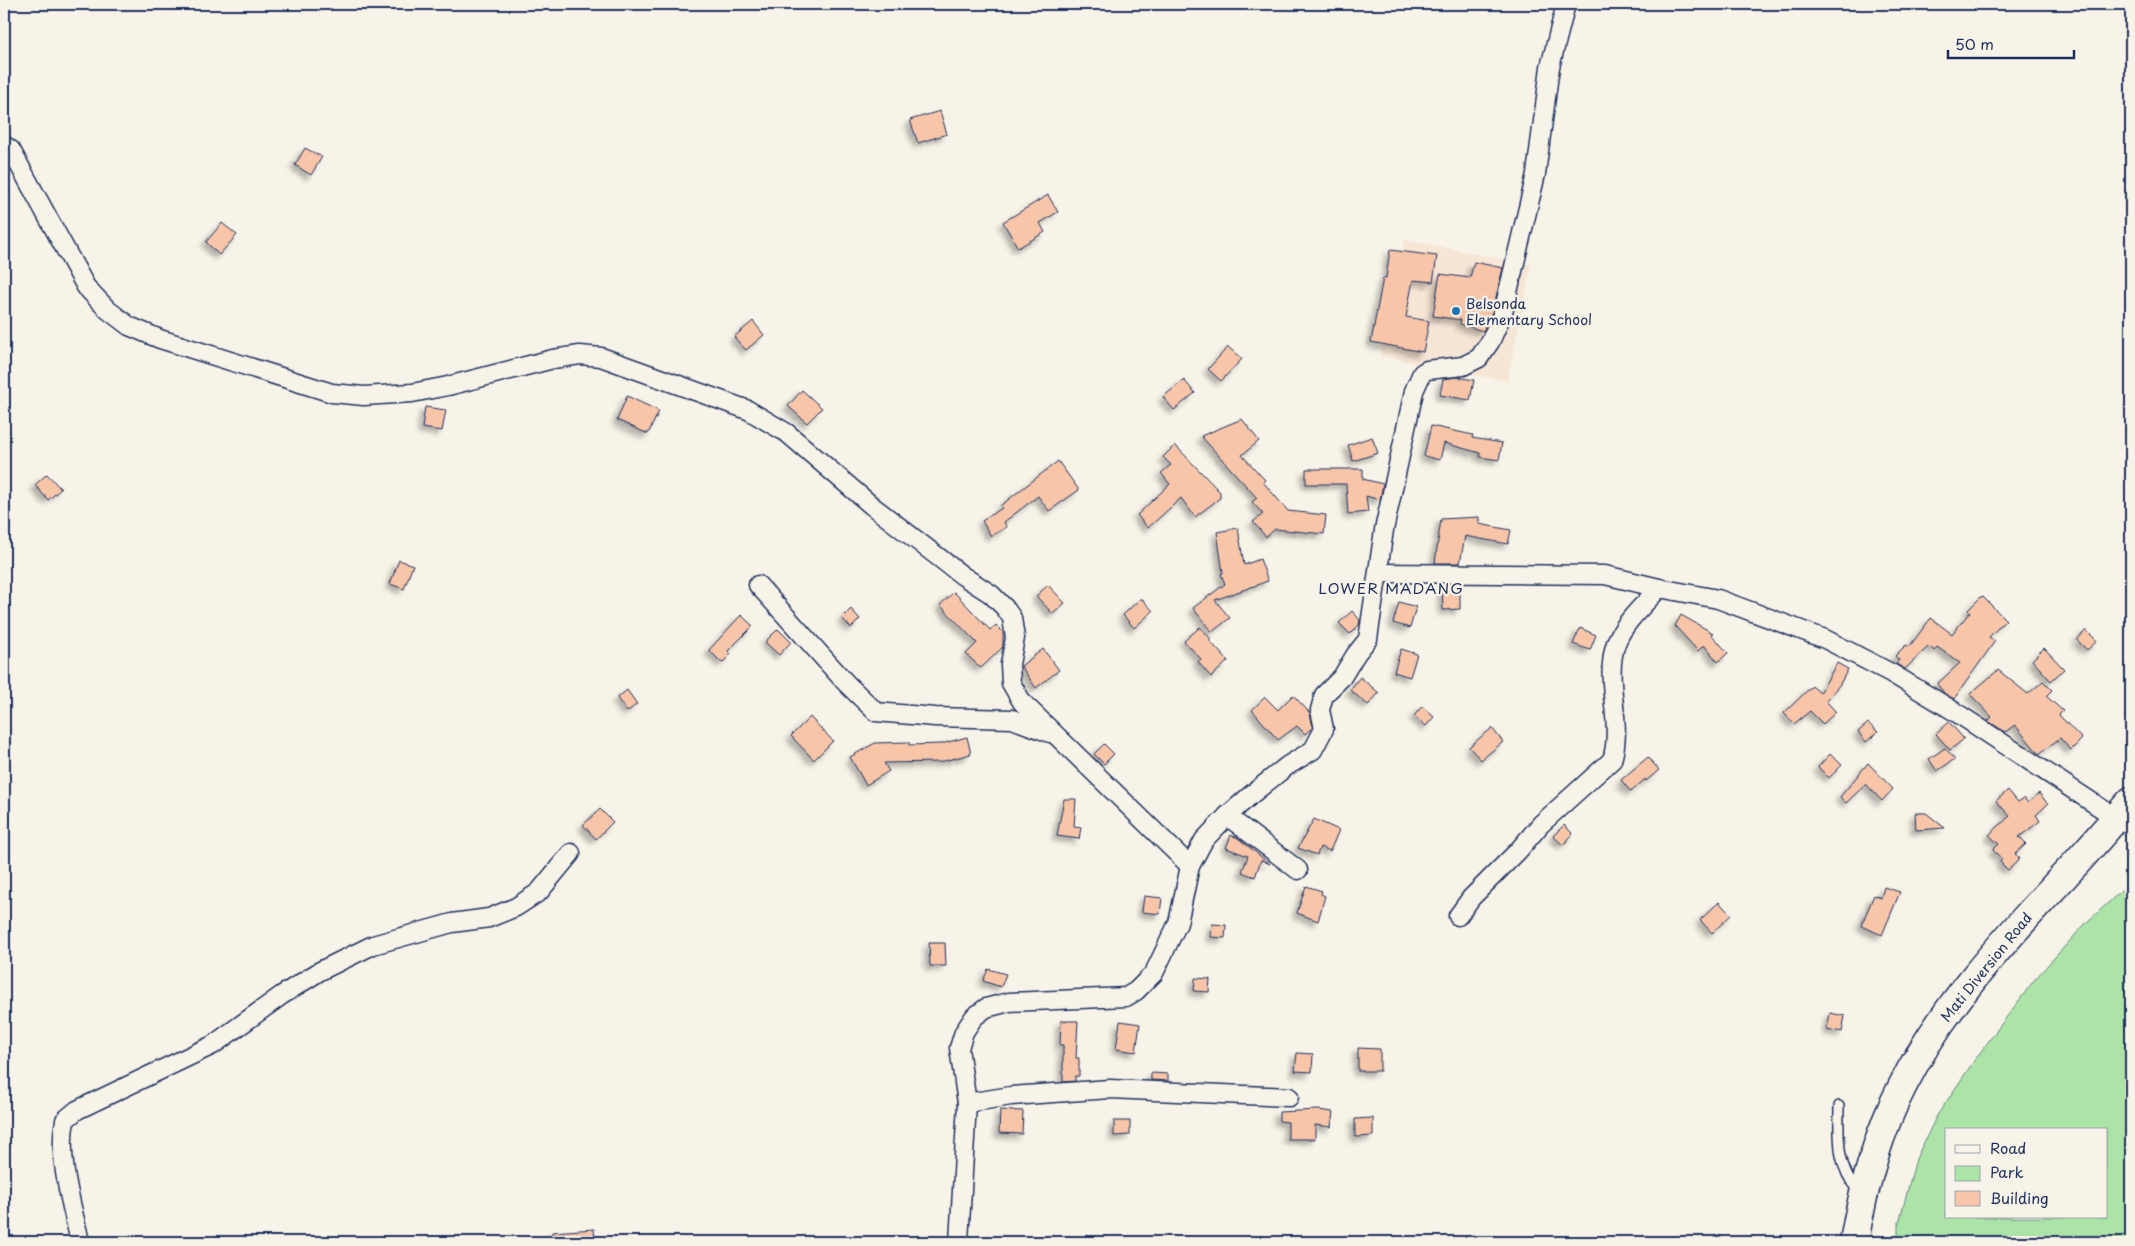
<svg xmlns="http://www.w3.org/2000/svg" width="2135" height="1246" font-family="'Playpen Sans',sans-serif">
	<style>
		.built { fill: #f7e5d5 }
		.green { fill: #ace3a7; stroke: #648982; fill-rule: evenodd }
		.building { fill: #f8c5a9; stroke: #1b2f5e; filter: url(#shadow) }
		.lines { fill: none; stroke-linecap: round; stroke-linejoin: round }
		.lane-casing { stroke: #1b2f5e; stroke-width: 12 }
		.street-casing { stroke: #1b2f5e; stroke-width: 21 }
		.highway-casing { stroke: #1b2f5e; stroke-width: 31 }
		.lane { stroke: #f7f3e8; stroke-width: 9 }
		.street { stroke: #f7f3e8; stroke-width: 18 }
		.highway { stroke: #f7f3e8; stroke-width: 28 }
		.poi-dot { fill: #1f6fb2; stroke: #f7f3e8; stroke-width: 2 }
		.labels { text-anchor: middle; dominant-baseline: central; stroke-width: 4.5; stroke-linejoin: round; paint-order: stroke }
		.poi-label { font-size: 14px; fill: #1b2f5e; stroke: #f7f3e8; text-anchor: start }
		.street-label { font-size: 14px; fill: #1b2f5e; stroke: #f7f3e8 }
		.neighbourhood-label { font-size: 15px; letter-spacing: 1px; fill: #1b2f5e; stroke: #f7f3e8 }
	</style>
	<defs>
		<filter id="shadow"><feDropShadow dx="-4.5" dy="4.5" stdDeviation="2.5" flood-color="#0004"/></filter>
	</defs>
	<rect width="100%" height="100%" fill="#f7f3e8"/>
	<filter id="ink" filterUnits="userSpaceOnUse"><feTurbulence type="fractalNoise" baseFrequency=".02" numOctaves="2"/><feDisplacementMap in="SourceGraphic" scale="10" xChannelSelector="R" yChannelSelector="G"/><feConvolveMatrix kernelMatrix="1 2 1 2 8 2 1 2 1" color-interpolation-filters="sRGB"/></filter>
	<g filter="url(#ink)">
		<polygon class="built" points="1405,240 1531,265 1507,381 1380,356"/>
		<path class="green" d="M2131,882V1242H1898V1226L1916,1159L1936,1117L1976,1058L2035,979L2086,923ZM1946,1130H2106V1217H1946Z"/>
		<g class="building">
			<polygon points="940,111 947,134 918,143 910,120"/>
			<polygon points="305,148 322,157 311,175 295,165"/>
			<polygon points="1048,195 1058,212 1040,223 1045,232 1018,248 1003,222"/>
			<polygon points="222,223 237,235 219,255 206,242"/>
			<polygon points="1390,250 1437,256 1433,282 1413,280 1406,317 1429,321 1423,352 1371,342 1383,278 1386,278"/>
			<polygon points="1474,262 1503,268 1493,310 1483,331 1460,324 1461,320 1433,316 1440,274 1470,278"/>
			<polygon points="753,321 764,335 746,350 734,337"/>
			<polygon points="1228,347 1242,359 1221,381 1208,369"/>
			<polygon points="1457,377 1474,380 1470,400 1440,395 1443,379"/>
			<polygon points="1184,380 1195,393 1174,410 1163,397"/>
			<polygon points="802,390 822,408 807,423 788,406"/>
			<polygon points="627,396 659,411 648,434 617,420"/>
			<polygon points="425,407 446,410 442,431 422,428"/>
			<polygon points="1242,419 1259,441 1242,455 1265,480 1263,482 1288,511 1326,515 1324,534 1275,529 1266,537 1253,522 1263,514 1252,502 1257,498 1201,436"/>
			<polygon points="1431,426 1473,435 1472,438 1502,443 1499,460 1480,457 1480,453 1444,443 1440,460 1424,456"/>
			<polygon points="1372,437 1378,453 1353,461 1348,445"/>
			<polygon points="1175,445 1220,492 1220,498 1195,517 1181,498 1148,528 1137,515 1170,484 1161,473 1171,465 1163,457"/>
			<polygon points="1058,461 1079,490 1049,511 1038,496 1004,522 1007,527 991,536 982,521 1002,508 1000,506"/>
			<polygon points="1306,469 1363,469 1363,479 1383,484 1380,500 1366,496 1368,512 1348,514 1346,484 1306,484"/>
			<polygon points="47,474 61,489 48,500 35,485"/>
			<polygon points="1479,517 1479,524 1511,530 1508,544 1465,536 1460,563 1435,563 1441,519"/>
			<polygon points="1238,528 1244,565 1260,559 1268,581 1215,600 1230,618 1212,632 1193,608 1225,584 1221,574 1223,573 1217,532"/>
			<polygon points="399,560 413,565 404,589 390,584"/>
			<polygon points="1442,584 1457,584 1456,588 1460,588 1460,609 1443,610"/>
			<polygon points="1048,585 1065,603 1053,614 1036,596"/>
			<polygon points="954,592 990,630 996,625 1003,632 1003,647 981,668 966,654 977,643 940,605"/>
			<polygon points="1982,596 2006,620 1989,637 1995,641 1954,699 1945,694 1937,684 1960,663 1937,647 1934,651 1929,646 1905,669 1896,664 1899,660 1895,656 1906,645 1909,647 1931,618 1952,634 1970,612 1968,610"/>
			<polygon points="1141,598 1153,611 1134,628 1123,615"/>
			<polygon points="1399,602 1416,607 1410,628 1393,623"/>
			<polygon points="851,609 860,619 851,628 842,618"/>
			<polygon points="1352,611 1360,620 1359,625 1350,634 1339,623"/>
			<polygon points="741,615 753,626 728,651 731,654 722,663 709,650"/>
			<polygon points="1681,615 1713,633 1711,634 1728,653 1718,662 1704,645 1698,651 1675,626"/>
			<polygon points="1200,627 1211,639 1209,640 1228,661 1211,677 1198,662 1201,659 1184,641"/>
			<polygon points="1580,628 1596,635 1590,650 1573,644"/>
			<polygon points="778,629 791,642 779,655 765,642"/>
			<polygon points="2086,630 2097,641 2087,650 2077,640"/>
			<polygon points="2044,648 2064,669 2051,681 2032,660"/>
			<polygon points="1043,649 1059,670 1036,688 1021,666"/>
			<polygon points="1401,649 1417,654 1410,677 1394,672"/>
			<polygon points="1837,663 1848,669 1840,684 1826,701 1836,712 1823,724 1810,711 1794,724 1784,713 1812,686 1820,693"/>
			<polygon points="1998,670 2028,694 2043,681 2052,690 2046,696 2063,711 2059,715 2082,739 2071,750 2060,738 2039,754 2015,725 2005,732 1988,721 1992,717 1970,694"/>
			<polygon points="1360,677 1379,693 1368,705 1350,690"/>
			<polygon points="627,690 637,704 627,712 617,698"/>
			<polygon points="1293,695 1310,713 1313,727 1305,734 1297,726 1278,740 1252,710 1265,697 1278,710"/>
			<polygon points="1422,706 1434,717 1426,726 1414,716"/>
			<polygon points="810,717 833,741 814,760 791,736"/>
			<polygon points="1949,722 1964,739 1950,750 1936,734"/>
			<polygon points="1868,723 1878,732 1866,742 1858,732"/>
			<polygon points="1492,728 1503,742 1481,760 1469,747"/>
			<polygon points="967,737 971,754 940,762 884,763 889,771 866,785 850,757 875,743 909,742 909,745 941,744"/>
			<polygon points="1104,744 1114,754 1104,764 1094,754"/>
			<polygon points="1945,748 1955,759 1937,771 1929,759"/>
			<polygon points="1830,754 1842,765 1829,778 1818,767"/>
			<polygon points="1648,757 1659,770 1646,781 1645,779 1631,792 1621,780"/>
			<polygon points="1868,763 1893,789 1882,801 1866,784 1846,803 1840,797"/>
			<polygon points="2008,790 2018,802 2024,798 2028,803 2039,793 2048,804 2036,815 2040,821 2019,837 2026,844 2015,854 2020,859 2008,870 2000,862 2002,859 1993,850 1999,844 1989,835 2010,816 1996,801"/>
			<polygon points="1064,799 1076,799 1074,826 1081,827 1079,839 1057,836"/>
			<polygon points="600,809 613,822 596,839 583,825"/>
			<polygon points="1915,813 1926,813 1945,828 1916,830"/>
			<polygon points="1314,819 1339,830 1330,851 1320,847 1317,855 1298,848"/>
			<polygon points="1564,825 1573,834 1563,845 1553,836"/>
			<polygon points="1231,835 1238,838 1270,864 1261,860 1255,877 1242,872 1248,856 1226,848"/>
			<polygon points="1306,886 1322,891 1321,894 1325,896 1318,921 1297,913"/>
			<polygon points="1884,887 1900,892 1882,935 1861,926 1874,895 1881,898"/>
			<polygon points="1144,896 1162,898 1160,914 1142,912"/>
			<polygon points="1719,902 1731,915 1712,933 1700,920"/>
			<polygon points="1212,924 1226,925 1225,938 1211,937"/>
			<polygon points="929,943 945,943 946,966 930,966"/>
			<polygon points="988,969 1006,974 1001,987 983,981"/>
			<polygon points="1195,978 1210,979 1209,992 1194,991"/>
			<polygon points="1830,1013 1845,1016 1842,1032 1827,1029"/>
			<polygon points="1061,1021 1078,1021 1076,1058 1079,1058 1079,1076 1075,1076 1075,1081 1063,1082 1063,1045 1060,1045"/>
			<polygon points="1120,1021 1140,1024 1136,1052 1116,1049"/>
			<polygon points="1358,1048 1380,1049 1380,1071 1358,1071"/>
			<polygon points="1297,1053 1313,1054 1312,1072 1295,1071"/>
			<polygon points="1151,1073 1168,1074 1168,1081 1151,1080"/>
			<polygon points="1000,1110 1023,1111 1022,1134 999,1133"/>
			<polygon points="1318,1110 1333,1112 1331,1127 1315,1125 1315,1139 1288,1139 1288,1122 1279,1121 1279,1112"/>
			<polygon points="1373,1118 1373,1136 1355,1137 1355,1119"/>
			<polygon points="1114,1121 1130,1121 1130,1135 1114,1136"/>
			<polygon points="594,1229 595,1242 552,1242 552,1232"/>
		</g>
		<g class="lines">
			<g class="lane-casing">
				<path id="lane" d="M1839,1106C1839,1139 1836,1165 1858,1191"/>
			</g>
			<g class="street-casing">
				<g id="street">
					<polyline points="4,145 11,150 86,287 108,310 129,326 160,339 332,393 364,396 412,393 448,386 553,359 580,355 601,357 748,410 787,433 871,505 963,576 991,594 1005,608 1012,618 1015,638 1010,664 1011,683 1022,702 1190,866"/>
					<polyline points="1379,573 1605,575 1659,588 1718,599 1825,639 1891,673 1957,713 2116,818"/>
					<polyline points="758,585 846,683 876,712 935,717 1012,719 1050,733"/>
					<polyline points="1227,816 1298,870"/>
					<path d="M1458,916L1471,898L1518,851L1541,824L1612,760C1624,722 1603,681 1616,643C1624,622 1645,604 1659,588"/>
					<polyline points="967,1103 1011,1096 1110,1089 1289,1097"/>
					<path d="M80,1242C72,1204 57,1159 65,1120L77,1110L213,1045L282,995L320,971L373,945L452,923L489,918L516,907L539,892L571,853"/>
					<polyline points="959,1242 967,1103 959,1048 964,1032 974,1017 986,1008 1009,1002 1126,997 1136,991 1154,973 1178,923 1190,866 1204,840 1227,816 1252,794 1287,766 1313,750 1324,729 1320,710 1324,695 1342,677 1356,654 1368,639 1384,530 1414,391 1422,373 1427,370 1463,366 1479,358 1490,342 1503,313 1536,174 1550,67 1566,4"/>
				</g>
			</g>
			<g class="highway-casing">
				<path id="highway" d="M1854,1242C1863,1189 1877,1135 1902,1087C1945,1001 2014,930 2078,861C2096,841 2113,821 2131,801"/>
			</g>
			<use href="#lane" class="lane"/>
			<use href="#street" class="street"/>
			<use href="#highway" class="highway"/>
		</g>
	</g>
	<circle class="poi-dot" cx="1456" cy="311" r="5"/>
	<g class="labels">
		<g class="poi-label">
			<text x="1466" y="303">Belsonda<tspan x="1466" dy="16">Elementary School</tspan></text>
		</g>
		<g class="street-label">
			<text transform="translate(1986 967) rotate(-51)">Mati Diversion Road</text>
		</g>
		<g class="neighbourhood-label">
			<text x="1391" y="587">LOWER MADANG</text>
		</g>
	</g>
	<rect width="2135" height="1246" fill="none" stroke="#f7f3e8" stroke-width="20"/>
	<rect x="10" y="10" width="2115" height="1226" fill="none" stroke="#1b2f5e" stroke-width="2" filter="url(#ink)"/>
	<rect x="1945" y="1128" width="162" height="90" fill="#f7f3e8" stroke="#9fa5b1"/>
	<rect x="1955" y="1145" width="25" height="8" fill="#f7f3e8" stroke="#9fa5b1"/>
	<text x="1990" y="1154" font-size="15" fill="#1b2f5e">Road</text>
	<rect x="1955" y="1166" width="25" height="15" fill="#ace3a7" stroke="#9fa5b1"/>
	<text x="1990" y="1178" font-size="15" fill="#1b2f5e">Park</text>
	<rect x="1955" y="1191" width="25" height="15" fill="#f8c5a9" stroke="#9fa5b1"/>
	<text x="1990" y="1204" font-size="15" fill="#1b2f5e">Building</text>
	<path d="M1948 50v8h126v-8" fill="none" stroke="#1b2f5e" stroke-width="2.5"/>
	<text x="1955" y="50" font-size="15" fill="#1b2f5e" stroke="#f7f3e8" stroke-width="4" paint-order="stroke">50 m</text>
</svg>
